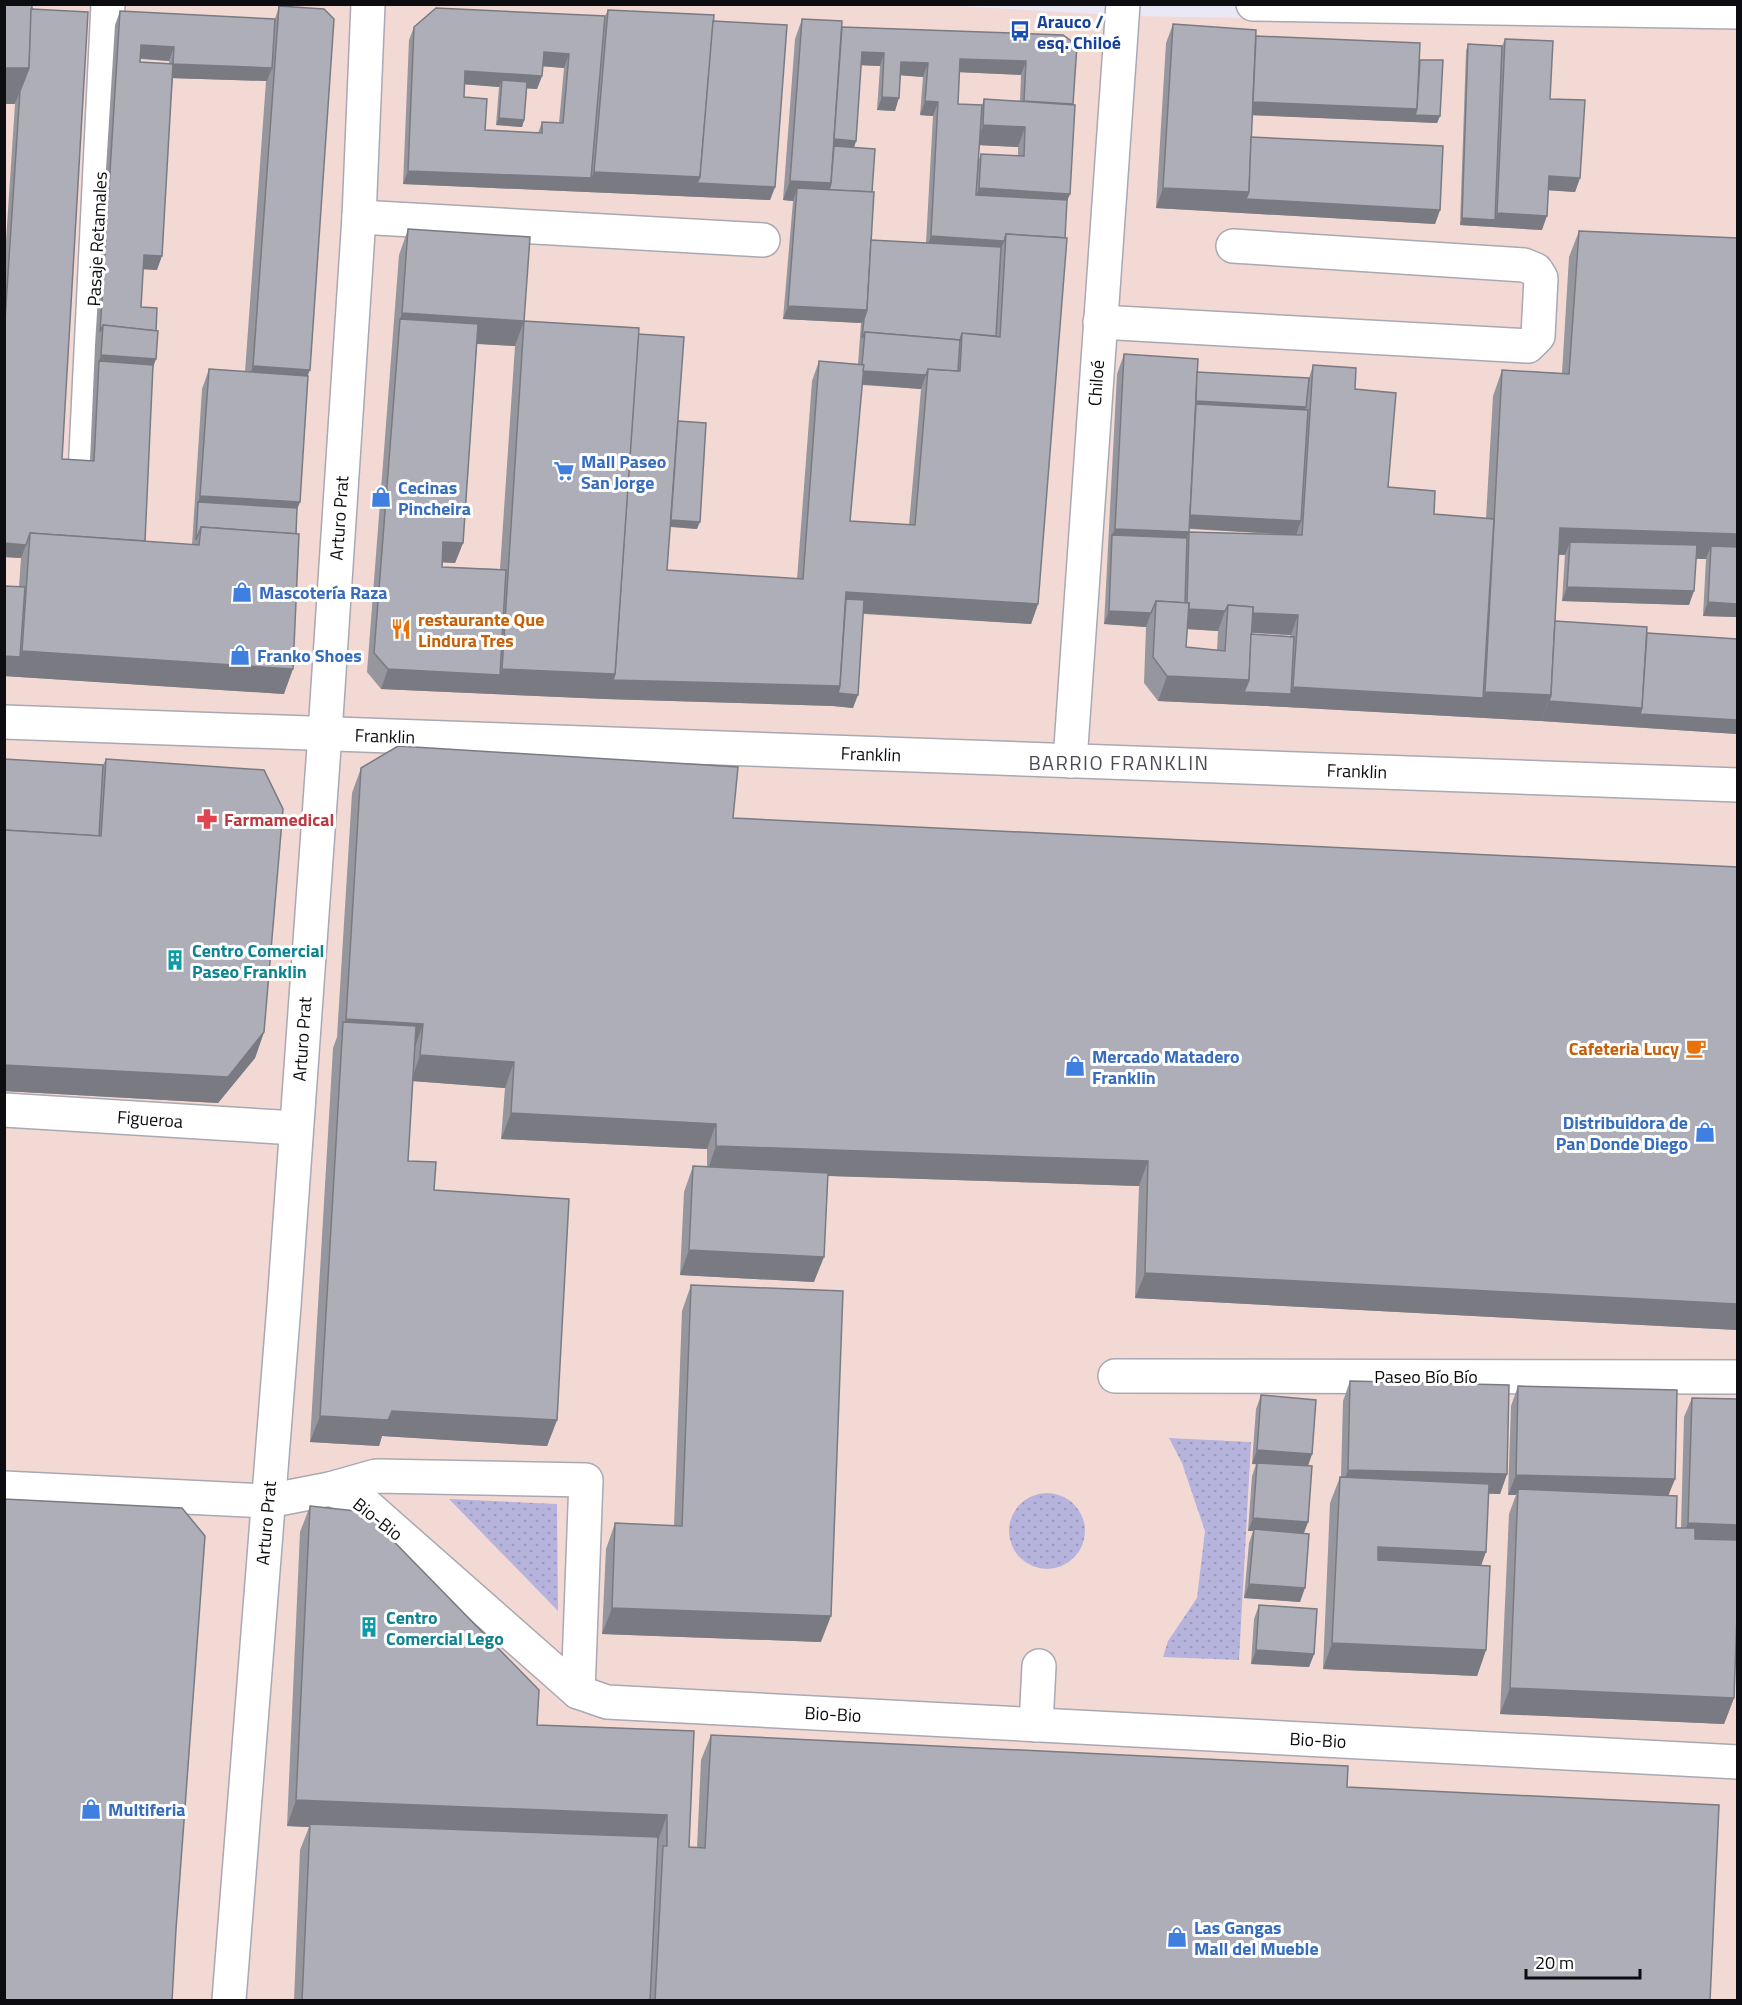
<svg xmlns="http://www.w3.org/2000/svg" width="1742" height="2005" font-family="'Titillium Web',sans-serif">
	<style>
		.commercial { fill: #f3d9d3 }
		.grass { fill: url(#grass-dots) }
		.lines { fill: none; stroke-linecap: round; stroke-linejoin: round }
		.minor-casing { stroke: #a9a8b3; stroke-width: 36 }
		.major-casing { stroke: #a9a8b3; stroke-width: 36 }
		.minor { stroke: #fff; stroke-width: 33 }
		.major { stroke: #fff; stroke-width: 33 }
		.wall { fill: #96969f; fill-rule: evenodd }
		.shaded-wall { fill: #7a7a82 }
		.building { fill: #aeaeb9; stroke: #7a7a82; stroke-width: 1.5; fill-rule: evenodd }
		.labels { text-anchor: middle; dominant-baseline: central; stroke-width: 6; stroke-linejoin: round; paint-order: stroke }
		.transit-label { font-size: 18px; font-weight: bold; fill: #164399; stroke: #fff; text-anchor: start }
		.street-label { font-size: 18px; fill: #0d0d11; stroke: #fff }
		.shop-label { font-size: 18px; font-weight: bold; fill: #366cbe; stroke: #fff; text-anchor: start }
		.food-label { font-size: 18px; font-weight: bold; fill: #c56008; stroke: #fff; text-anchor: start }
		.health-label { font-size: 18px; font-weight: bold; fill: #be3a42; stroke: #fff; text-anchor: start }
		.culture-label { font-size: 18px; font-weight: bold; fill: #0d838f; stroke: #fff; text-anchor: start }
		.neighbourhood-label { font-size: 20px; letter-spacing: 1.5px; fill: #4b4a54; stroke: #fff }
	</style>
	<defs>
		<pattern id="grass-dots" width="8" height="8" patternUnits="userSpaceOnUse" patternTransform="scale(1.5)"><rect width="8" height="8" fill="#b6b3dd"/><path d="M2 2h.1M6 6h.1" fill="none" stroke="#9b99bd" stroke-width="1.8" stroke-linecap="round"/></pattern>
	</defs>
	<rect width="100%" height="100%" fill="#e9e8f4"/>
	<polygon class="commercial" points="922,4 1131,16 1737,27 1737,2000 5,2000 5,5"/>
	<g class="grass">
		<polygon points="1169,1438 1251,1442 1239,1660 1163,1657 1168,1641 1197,1598 1205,1531 1182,1463"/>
		<circle cx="1047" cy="1531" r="38"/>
		<polygon points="449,1499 557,1504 558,1611"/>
	</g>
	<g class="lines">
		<g class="minor-casing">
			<g id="minor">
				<polyline points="1253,4 1738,12"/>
				<polyline points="359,217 763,240"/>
				<polyline points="1100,322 1528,346 1538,336 1541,278 1536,270 1524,265 1233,246"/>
				<polyline points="85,474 108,4"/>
				<polyline points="1070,761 1123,4"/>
				<polyline points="4,1110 296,1128"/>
				<polyline points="1115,1376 1738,1377"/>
				<polyline points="4,1488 268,1501 330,1489 351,1497 367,1506 578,1692 607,1702 1738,1762"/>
				<polyline points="330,1489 376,1476 586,1480 578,1692"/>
				<polyline points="1036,1725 1039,1666"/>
				<polyline points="229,2000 284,1305 325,733 359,217 368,4"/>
			</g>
		</g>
		<g class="major-casing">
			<polyline id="major" points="4,722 1738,785"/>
		</g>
		<use href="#minor" class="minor"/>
		<use href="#major" class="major"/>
	</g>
	<g class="wall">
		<path d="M32,4L62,459L90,461L95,345L115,25L120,11L275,19L279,6L308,376L300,502L297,508L284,694L4,676L19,587L21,558L4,557V271L15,104ZM140,59L169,61V64L140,62ZM173,78L266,81L245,372L209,369L202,389L192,545L145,541L153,365L156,359L141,307L143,269L157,270Z"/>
		<path d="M608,10L713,21L775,187L770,200L403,184L409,40L414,27L605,16ZM543,66L564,68L559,123L542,122L538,133L485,130L464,97V84L499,87L496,125L522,127L524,120L527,88L537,89L542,76Z"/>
		<path d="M802,19L842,27L1063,35L1073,104L1067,200L1038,604L1031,624L863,614L853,708L833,706L606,699L381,689L367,672L399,255L408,229L524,321L638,334L678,421L697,529L670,527L667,570L797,579L812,381L819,361L858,364L861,323L783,319L793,201L783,200L795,39ZM861,65L880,66L877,110L895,111L901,75L923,77L920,115L933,116L926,243L871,240L872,192L854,147L856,141ZM959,72L1021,75L1020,101L984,99L982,105L958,104ZM979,145L1018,147V156L981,154L978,161ZM477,344L515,346L500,569L442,567V562L455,563L463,543ZM862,385L921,389L909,525L850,521Z"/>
		<polygon points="1173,24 1420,60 1440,116 1437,123 1252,115 1251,137 1440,210 1435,224 1156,208 1166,43"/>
		<polygon points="1505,39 1550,99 1580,178 1575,192 1548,190 1542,230 1460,225 1466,51 1468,44 1502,46"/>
		<path d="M1579,231L1737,238V617L1703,616L1706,559H1696L1689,605L1562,601L1565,555H1558L1555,621L1647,633L1737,639V734L1541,721L1286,707L1158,701L1144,683L1146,627L1104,624L1117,374L1124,354L1197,372L1309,378L1313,365L1355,389L1388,487L1434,514L1486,518L1493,396L1502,370L1562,373L1569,257ZM1189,529L1296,535L1297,534L1296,535L1189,532ZM1187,629L1218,631L1217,650L1186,647ZM1251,633L1291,635L1290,636L1251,634Z"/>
		<polygon points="4,759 103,765 106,759 264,1032 255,1058 218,1103 4,1091"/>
		<polygon points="361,768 733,818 1737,867 1737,1330 1135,1298 1139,1186 828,1176 814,1282 680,1275 684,1192 693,1166 707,1167 707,1149 501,1139 505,1088 413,1081 408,1161 434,1190 557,1420 547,1446 382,1436 379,1446 310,1442 333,1048 337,1037 352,793"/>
		<polygon points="691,1285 821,1642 602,1634 606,1549 615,1523 674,1526 682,1311"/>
		<polygon points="1350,1381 1507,1474 1500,1494 1489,1493 1481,1565 1486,1650 1477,1676 1323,1669 1330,1503 1340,1477 1341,1477 1343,1401"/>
		<polygon points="1518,1386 1675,1479 1668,1495 1676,1528 1681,1528 1684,1417 1692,1398 1734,1698 1724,1724 1500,1714 1509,1514 1516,1495 1508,1495 1511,1406"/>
		<polygon points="1261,1395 1312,1454 1308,1466 1308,1522 1304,1533 1300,1602 1244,1598 1249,1543 1253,1531 1248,1531 1252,1476 1256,1464 1252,1464 1256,1409"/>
		<polygon points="310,1506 537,1725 694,1731 689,1847 697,1848 701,1760 711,1735 1347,1787 1710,2001 294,2001 300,1850 309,1827 287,1826 300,1532"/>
		<polygon points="1259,1605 1314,1654 1309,1667 1251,1664 1254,1619"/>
	</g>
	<g class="shaded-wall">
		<polygon points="141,45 174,47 169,61 136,58"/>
		<polygon points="544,52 569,54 564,68 539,66"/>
		<polygon points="862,52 884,53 880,66 857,65"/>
		<polygon points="960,59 1026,61 1021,75 955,72"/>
		<polygon points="901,62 928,63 923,77 896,75"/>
		<polygon points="173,64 272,68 267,81 168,78"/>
		<polygon points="4,68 29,68 15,104 4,104"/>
		<polygon points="465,71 542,76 537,89 501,87 502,80 499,87 460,84"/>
		<polygon points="882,97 899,98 895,111 877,110"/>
		<polygon points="925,101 938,102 933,116 920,115"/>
		<polygon points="1251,102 1417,109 1440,116 1437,123 1246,115"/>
		<polygon points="499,118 524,120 522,127 496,125"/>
		<polygon points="983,125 1025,127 1018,147 976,145"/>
		<polygon points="832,139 856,141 852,154 830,146"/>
		<polygon points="408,171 591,178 594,172 700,177 775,187 770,200 403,184"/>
		<polygon points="1549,176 1580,178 1575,192 1544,190"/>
		<polygon points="790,181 831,183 869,206 797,188 793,201 783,200"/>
		<polygon points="979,188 1070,194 1062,214 972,208"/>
		<polygon points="1163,188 1249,192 1440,210 1435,224 1156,208"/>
		<polygon points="1497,213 1547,216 1542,230 1460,225 1462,218 1495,220"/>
		<polygon points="931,236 1004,241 999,254 926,250"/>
		<polygon points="144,255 162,256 157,270 139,269"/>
		<polygon points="788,306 867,310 862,323 783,319"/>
		<polygon points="402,313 524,321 515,346 398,339 400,319"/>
		<polygon points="101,355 156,359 149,379 99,361"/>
		<polygon points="253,366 310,370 300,395 244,392"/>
		<polygon points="862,371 926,375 921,389 857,384"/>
		<polygon points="1191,401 1306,407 1304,414 1193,408"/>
		<polygon points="200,496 300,502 292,522 198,502"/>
		<polygon points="1188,515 1301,521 1296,535 1183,528"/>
		<polygon points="667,519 700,522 697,529 664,526"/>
		<polygon points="1560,528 1737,534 1737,560 1711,546 1706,559 1569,555 1570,542 1565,555 1550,554"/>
		<polygon points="1115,529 1189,532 1182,552 1112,535"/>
		<polygon points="443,542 463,543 455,563 436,562"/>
		<polygon points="4,543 26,545 21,558 4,557"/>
		<polygon points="1567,587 1694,591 1689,605 1562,601"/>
		<polygon points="846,592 1038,604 1031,624 843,612"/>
		<polygon points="1708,602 1737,604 1737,617 1703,616"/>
		<polygon points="1187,609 1225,611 1218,631 1155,627"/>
		<polygon points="1109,611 1151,613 1146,627 1104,624"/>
		<polygon points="1227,611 1298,615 1291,635 1226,631"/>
		<polygon points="22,651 293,669 284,694 4,676 4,656 20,657"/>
		<polygon points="388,669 500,675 502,669 615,674 840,686 858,695 853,708 833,706 606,699 381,689"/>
		<polygon points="1167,676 1249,680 1291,694 1293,687 1483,698 1485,692 1551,695 1541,721 1286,707 1158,701"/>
		<polygon points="1549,701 1642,708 1737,720 1737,734 1541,721"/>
		<polygon points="346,1019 423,1024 414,1050 342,1030"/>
		<polygon points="264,1032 255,1058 218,1103 4,1091 4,1065"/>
		<polygon points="420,1055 514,1062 505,1088 411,1081"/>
		<polygon points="511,1113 716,1124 707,1149 501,1139"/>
		<polygon points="716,1146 1148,1161 1139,1186 707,1172"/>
		<polygon points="689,1250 824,1257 814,1282 680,1275"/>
		<polygon points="1145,1273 1737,1304 1737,1330 1135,1298"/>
		<polygon points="392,1411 557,1420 547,1446 382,1436 379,1446 310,1442 320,1416"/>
		<polygon points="1257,1450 1312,1454 1307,1468 1252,1464"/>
		<polygon points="1348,1470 1507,1474 1500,1494 1341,1490"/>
		<polygon points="1516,1475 1675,1479 1667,1499 1518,1489 1516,1495 1508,1495"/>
		<polygon points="1253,1518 1308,1522 1303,1535 1254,1529 1253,1531 1248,1531"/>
		<polygon points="1688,1523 1737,1525 1737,1540 1680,1543"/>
		<polygon points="1378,1547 1486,1552 1477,1577 1369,1573"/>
		<polygon points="1249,1584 1305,1588 1300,1602 1244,1598"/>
		<polygon points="612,1608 831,1616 821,1642 602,1634"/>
		<polygon points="1332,1643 1486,1650 1477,1676 1323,1669"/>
		<polygon points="1256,1650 1314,1654 1309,1667 1251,1664"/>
		<polygon points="1510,1688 1734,1698 1724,1724 1500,1714"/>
		<polygon points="296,1800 667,1815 658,1841 310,1824 309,1827 287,1826"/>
	</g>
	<g class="building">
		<polygon points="4,4 32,4 29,68 4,68"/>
		<polygon points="279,6 324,9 334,19 310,370 253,366"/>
		<path d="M436,8L605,16L591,178L408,171L414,27ZM544,52L569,54L563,123L542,122V133L485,130L487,99L464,97L465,71L542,76Z"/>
		<polygon points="31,9 88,12 62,459 94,461 99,361 153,365 145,541 30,533 26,545 4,543 4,335 20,91 29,68"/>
		<polygon points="608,10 714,15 700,177 594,172"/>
		<path d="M120,11L275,19L272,68L173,64L162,256L144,255L141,307L157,308L156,331L103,325L100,332ZM141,45L174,47L173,64L140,62Z"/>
		<polygon points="802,19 842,21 831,183 790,181"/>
		<polygon points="713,21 787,25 775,187 697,183 700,177"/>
		<polygon points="1173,24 1256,30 1249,192 1163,188"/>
		<polygon points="842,27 1063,35 1077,45 1073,104 1024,101 1026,61 960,59 958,104 982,105 976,195 1067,200 1065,238 1006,234 1004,241 931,236 938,102 925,101 928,63 901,62 899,98 882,97 884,53 862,52 856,141 834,139"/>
		<polygon points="1256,36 1420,43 1417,109 1253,102"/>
		<polygon points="1505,39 1553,41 1550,99 1585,100 1580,178 1549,176 1547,216 1497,213"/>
		<polygon points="1468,44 1502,46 1495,220 1462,218"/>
		<polygon points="1420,60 1443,60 1440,116 1415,115 1417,109"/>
		<polygon points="502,80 527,82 524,120 499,118"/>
		<polygon points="984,99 1075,105 1070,194 979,188 981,154 1024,156 1025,127 983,125"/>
		<polygon points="1251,137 1443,146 1440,210 1246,199 1249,192"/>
		<polygon points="834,146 875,149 872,192 829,190 831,183"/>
		<polygon points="797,188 874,192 867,310 788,306"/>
		<polygon points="408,229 530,237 524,321 402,313"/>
		<polygon points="1579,231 1737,238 1737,534 1560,528 1551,695 1485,692 1502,370 1569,374"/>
		<polygon points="1006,234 1067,238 1038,604 846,592 840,686 613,680 615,674 638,334 684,337 667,570 803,579 819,361 864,365 850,521 915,525 928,369 960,371 962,333 1000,337"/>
		<polygon points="871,240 1001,247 996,336 962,333 960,340 865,332 862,338 864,319 867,310"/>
		<polygon points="400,319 478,324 463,543 443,542 442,567 506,570 500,675 388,669 374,653"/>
		<polygon points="524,321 639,328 615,674 502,669"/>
		<polygon points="103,325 158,331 156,359 101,355"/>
		<polygon points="865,332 960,340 958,371 928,369 926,375 863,371 864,365 862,364"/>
		<polygon points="1124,354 1198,359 1189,532 1115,529"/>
		<polygon points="1313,365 1356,368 1355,389 1396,393 1388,487 1435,491 1434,514 1494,519 1483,698 1293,687 1298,615 1253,613 1253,607 1228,605 1225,611 1189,609 1189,603 1187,603 1189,532 1302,535"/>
		<polygon points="209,369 308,376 300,502 200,496"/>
		<polygon points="1197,372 1309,378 1306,407 1196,401"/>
		<polygon points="1196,404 1308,410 1301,521 1190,515"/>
		<polygon points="678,421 706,423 700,522 671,520"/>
		<polygon points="198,502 297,508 296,534 201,527 196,540"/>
		<polygon points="201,527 299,534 293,669 22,651 30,533 199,545"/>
		<polygon points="1112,535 1187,538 1185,603 1156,601 1151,613 1109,611"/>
		<polygon points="1570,542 1697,545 1694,591 1567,587"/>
		<polygon points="1711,546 1737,547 1737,604 1708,602"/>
		<polygon points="4,586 25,587 20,657 4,656"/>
		<polygon points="846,599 864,600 858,695 838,693 840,686"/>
		<polygon points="1156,601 1189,603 1186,647 1225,651 1228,605 1253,607 1249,680 1167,676 1153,657"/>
		<polygon points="1555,621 1647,627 1642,708 1549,701 1551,695"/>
		<polygon points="1647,633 1737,639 1737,720 1640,714 1642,708"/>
		<polygon points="1251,634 1294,637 1291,694 1244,692 1249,680"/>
		<polygon points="398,746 738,767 733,818 1737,867 1737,1304 1145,1273 1148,1161 716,1146 716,1124 511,1113 514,1062 420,1055 423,1024 346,1019 361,768"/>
		<polygon points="4,759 103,765 99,836 4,830"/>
		<polygon points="106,759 264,770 283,809 264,1032 228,1077 4,1065 4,830 101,836"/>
		<polygon points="343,1022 416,1026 408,1161 436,1162 434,1190 569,1199 557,1420 392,1411 388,1420 320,1416"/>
		<polygon points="693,1166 828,1173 824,1257 689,1250"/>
		<polygon points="691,1285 843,1291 831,1616 612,1608 615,1523 682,1526"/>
		<polygon points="1350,1381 1509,1385 1507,1474 1348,1470"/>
		<polygon points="1518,1386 1677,1390 1675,1479 1516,1475"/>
		<polygon points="1261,1395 1316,1400 1312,1454 1257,1450"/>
		<polygon points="1692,1398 1737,1399 1737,1525 1688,1523"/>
		<polygon points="1257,1463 1312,1466 1308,1522 1253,1518"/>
		<polygon points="1340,1477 1489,1484 1486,1552 1378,1547 1378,1560 1490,1566 1486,1650 1332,1643"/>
		<polygon points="1518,1489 1677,1496 1676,1528 1695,1528 1695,1539 1737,1540 1737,1614 1734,1698 1510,1688"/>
		<polygon points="4,1499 182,1508 205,1536 176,1929 172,2001 4,2001"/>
		<polygon points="310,1506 365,1512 539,1690 537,1725 694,1731 689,1847 705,1848 711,1735 1348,1766 1347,1787 1719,1805 1710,2001 655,2001 663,1846 667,1846 667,1815 296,1800"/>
		<polygon points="1254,1529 1309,1534 1305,1588 1249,1584"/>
		<polygon points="1259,1605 1317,1609 1314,1654 1256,1650"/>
		<polygon points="310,1824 658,1837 650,2001 302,2001"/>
	</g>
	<defs>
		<g id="bus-bare" transform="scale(1.62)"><path d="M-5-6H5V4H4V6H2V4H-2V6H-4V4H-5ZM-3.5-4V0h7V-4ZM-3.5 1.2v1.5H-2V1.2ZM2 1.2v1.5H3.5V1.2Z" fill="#1a4fb4" stroke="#fff" stroke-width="2.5" paint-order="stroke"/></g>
		<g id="supermarket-bare" transform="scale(1.62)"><path d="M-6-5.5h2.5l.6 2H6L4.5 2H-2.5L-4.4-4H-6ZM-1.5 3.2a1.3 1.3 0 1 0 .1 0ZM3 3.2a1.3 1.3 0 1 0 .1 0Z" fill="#3f7fe0" stroke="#fff" stroke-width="2.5" paint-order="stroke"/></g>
		<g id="shop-bare" transform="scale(1.62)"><path d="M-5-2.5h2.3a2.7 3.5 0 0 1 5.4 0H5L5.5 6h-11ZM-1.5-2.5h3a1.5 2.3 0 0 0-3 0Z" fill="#3f7fe0" stroke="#fff" stroke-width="2.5" paint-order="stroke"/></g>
		<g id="restaurant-bare" transform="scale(1.62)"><path d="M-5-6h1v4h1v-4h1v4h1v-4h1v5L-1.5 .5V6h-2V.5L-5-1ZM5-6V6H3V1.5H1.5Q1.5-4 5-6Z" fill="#e8710a" stroke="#fff" stroke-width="2.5" paint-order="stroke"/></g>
		<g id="pharmacy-bare" transform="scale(1.62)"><path d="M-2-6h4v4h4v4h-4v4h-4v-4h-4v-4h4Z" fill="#e0444e" stroke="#fff" stroke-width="2.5" paint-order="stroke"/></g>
		<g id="building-bare" transform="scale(1.62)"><path d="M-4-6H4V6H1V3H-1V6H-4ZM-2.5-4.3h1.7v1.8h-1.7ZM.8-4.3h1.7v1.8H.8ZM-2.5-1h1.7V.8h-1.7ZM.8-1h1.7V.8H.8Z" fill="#0f9aa8" stroke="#fff" stroke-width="2.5" paint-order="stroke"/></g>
		<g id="cafe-bare" transform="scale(1.62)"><path d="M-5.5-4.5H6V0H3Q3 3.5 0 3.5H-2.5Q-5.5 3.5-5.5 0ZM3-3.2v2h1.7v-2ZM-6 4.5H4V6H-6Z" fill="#e8710a" stroke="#fff" stroke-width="2.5" paint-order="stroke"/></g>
	</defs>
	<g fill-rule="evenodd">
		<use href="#bus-bare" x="1020" y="31"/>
		<use href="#supermarket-bare" x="564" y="471"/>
		<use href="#shop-bare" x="381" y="497"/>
		<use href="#shop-bare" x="242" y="592"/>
		<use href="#restaurant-bare" x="401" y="629"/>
		<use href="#shop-bare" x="240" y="655"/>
		<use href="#pharmacy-bare" x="207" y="819"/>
		<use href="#building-bare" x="175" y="960"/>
		<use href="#cafe-bare" x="1696" y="1048"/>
		<use href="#shop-bare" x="1075" y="1066"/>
		<use href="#shop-bare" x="1705" y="1132"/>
		<use href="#building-bare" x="369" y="1627"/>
		<use href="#shop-bare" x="91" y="1809"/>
		<use href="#shop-bare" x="1177" y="1937"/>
	</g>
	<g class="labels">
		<g class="transit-label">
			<text x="1037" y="21">Arauco /<tspan x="1037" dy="21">esq. Chiloé</tspan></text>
		</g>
		<g class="street-label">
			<text transform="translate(97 239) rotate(-87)">Pasaje Retamales</text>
			<text transform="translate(1096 383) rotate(-86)">Chiloé</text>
			<text transform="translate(339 518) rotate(-86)">Arturo Prat</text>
			<text transform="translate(385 736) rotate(2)">Franklin</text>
			<text transform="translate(871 754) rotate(2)">Franklin</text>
			<text transform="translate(1357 771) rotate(2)">Franklin</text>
			<text transform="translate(302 1039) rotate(-86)">Arturo Prat</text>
			<text transform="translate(150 1119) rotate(4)">Figueroa</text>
			<text x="1426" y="1376">Paseo Bío Bío</text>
			<text transform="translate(378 1519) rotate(38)">Bio-Bio</text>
			<text transform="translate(266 1523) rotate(-85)">Arturo Prat</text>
			<text transform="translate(833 1714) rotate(3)">Bio-Bio</text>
			<text transform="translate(1318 1740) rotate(3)">Bio-Bio</text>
		</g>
		<g class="shop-label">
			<text x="581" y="461">Mall Paseo<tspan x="581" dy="21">San Jorge</tspan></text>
			<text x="398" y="487">Cecinas<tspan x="398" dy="21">Pincheira</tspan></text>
			<text x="259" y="592">Mascotería Raza</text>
			<text x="257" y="655">Franko Shoes</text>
			<text x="1092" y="1056">Mercado Matadero<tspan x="1092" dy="21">Franklin</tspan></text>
			<text x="1688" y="1122" text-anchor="end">Distribuidora de<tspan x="1688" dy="21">Pan Donde Diego</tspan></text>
			<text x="108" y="1809">Multiferia</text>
			<text x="1194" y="1927">Las Gangas<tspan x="1194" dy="21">Mall del Mueble</tspan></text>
		</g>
		<g class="food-label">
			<text x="418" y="619">restaurante Que<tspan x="418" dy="21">Lindura Tres</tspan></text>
			<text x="1679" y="1048" text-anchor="end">Cafeteria Lucy</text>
		</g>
		<g class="health-label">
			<text x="224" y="819">Farmamedical</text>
		</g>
		<g class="culture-label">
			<text x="192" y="950">Centro Comercial<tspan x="192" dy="21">Paseo Franklin</tspan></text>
			<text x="386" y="1617">Centro<tspan x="386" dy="21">Comercial Lego</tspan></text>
		</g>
		<g class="neighbourhood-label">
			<text x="1119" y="762">BARRIO FRANKLIN</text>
		</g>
	</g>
	<rect width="1742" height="2005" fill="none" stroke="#0d0d11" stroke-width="12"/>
	<path d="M1526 1969v9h114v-9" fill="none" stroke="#0d0d11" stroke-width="3"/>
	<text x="1535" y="1969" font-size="18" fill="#0d0d11" stroke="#ffffff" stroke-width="4.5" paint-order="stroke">20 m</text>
</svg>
